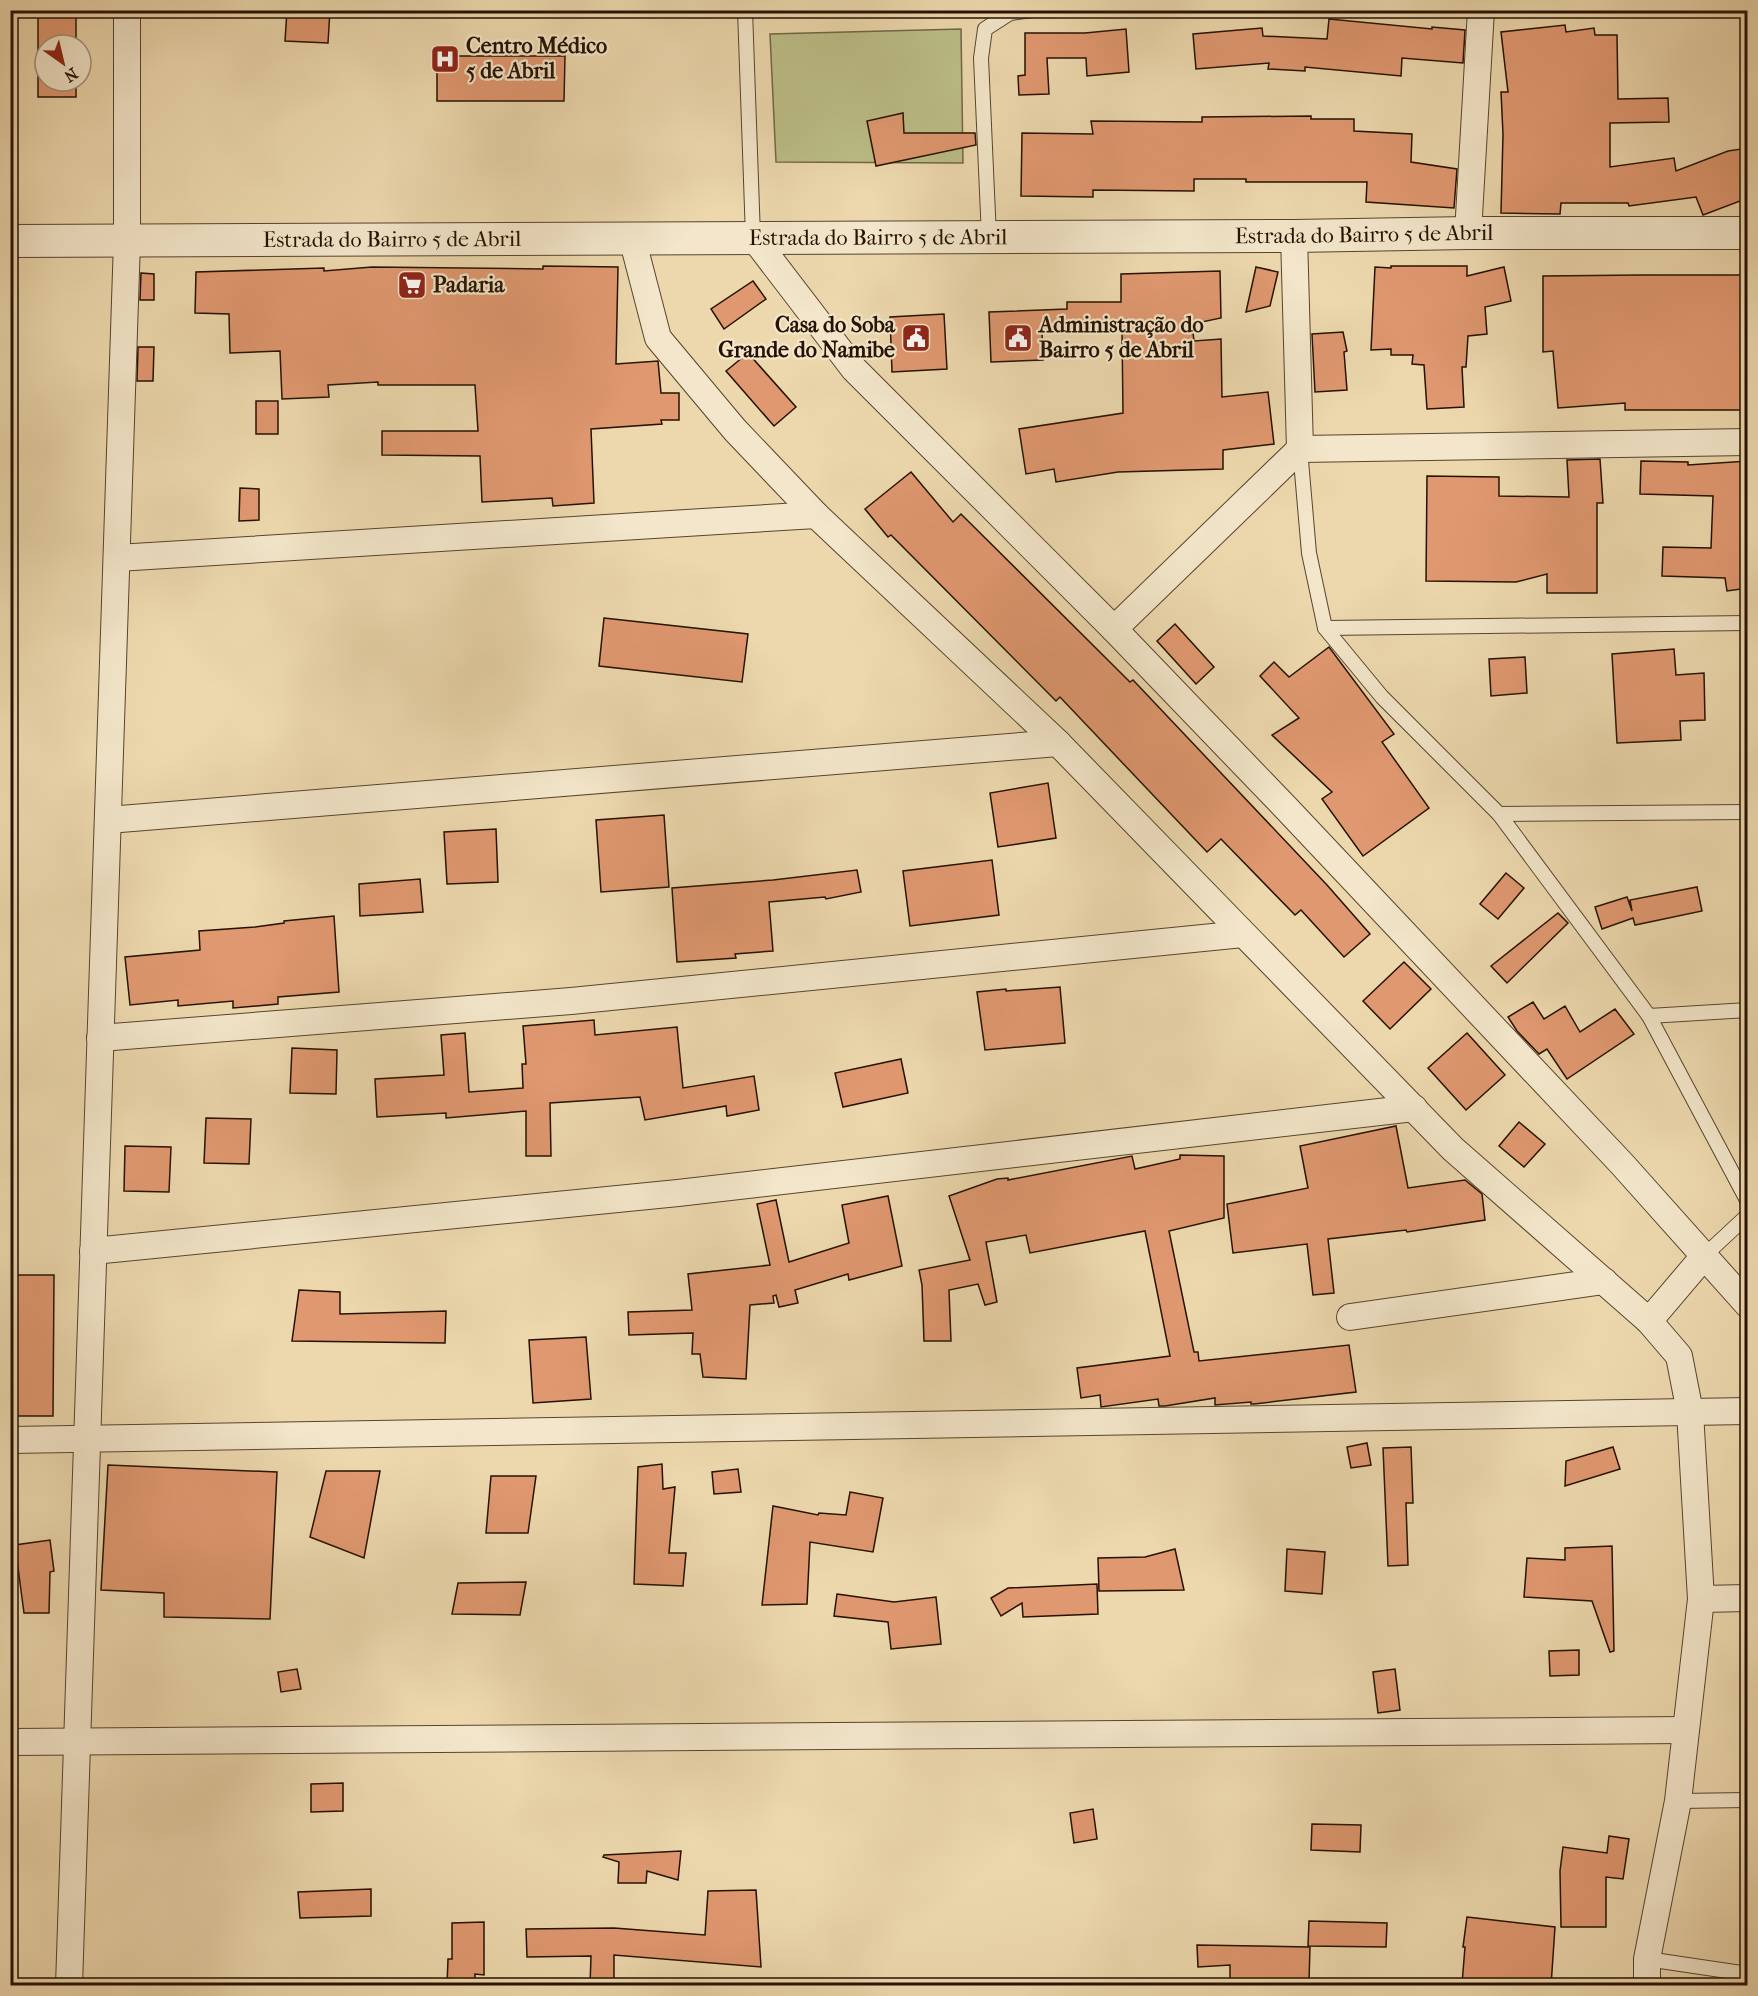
<svg xmlns="http://www.w3.org/2000/svg" width="1758" height="1996" font-family="'IM FELL French Canon',serif">
	<style>
		.green { fill: #bcbe88; stroke: #706845; stroke-width: 1.5 }
		.building { fill: #e09870; stroke: #251202; stroke-width: 1.5 }
		.lines { fill: none; stroke-linecap: round; stroke-linejoin: round }
		.service-casing { stroke: #57442d; stroke-width: 16 }
		.minor-casing { stroke: #57442d; stroke-width: 28 }
		.tertiary-casing { stroke: #57442d; stroke-width: 34 }
		.service { stroke: #f3e6ca; stroke-width: 14 }
		.minor { stroke: #f3e6ca; stroke-width: 26 }
		.tertiary { stroke: #f3e6ca; stroke-width: 32 }
		.labels { text-anchor: middle; dominant-baseline: central; stroke-width: 4.5; stroke-linejoin: round; paint-order: stroke }
		.poi-label { font-size: 22px; font-weight: bold; fill: #251202; stroke: #f3e6ca; text-anchor: start }
		.street-label { font-size: 22px; fill: #251202; stroke: #f3e6ca }
	</style>
	<rect width="100%" height="100%" fill="#edd8ae"/>
	<filter id="stains"><feTurbulence type="fractalNoise" baseFrequency=".00333" numOctaves="4"/><feColorMatrix values="0 0 0 0 .2 0 0 0 0 .09 0 0 0 0 .02 0 0 0 .5 -.17"/></filter>
	<radialGradient id="worn" r=".72"><stop offset=".6" stop-color="#630" stop-opacity="0"/><stop offset="1" stop-color="#630" stop-opacity=".3"/></radialGradient>
	<polygon class="green" points="961,29 963,163 776,162 770,34"/>
	<g class="building">
		<polygon points="38,10 76,10 76,45 45,45 45,81 76,81 76,97 38,97"/>
		<polygon points="287,10 330,10 328,43 285,41"/>
		<polygon points="1329,19 1432,29 1432,27 1465,30 1463,63 1402,58 1401,76 1305,67 1305,71 1268,69 1269,63 1196,69 1193,34 1262,28 1263,36 1327,39"/>
		<polygon points="1565,25 1566,32 1594,28 1595,35 1617,35 1618,99 1668,98 1669,122 1610,123 1610,167 1674,158 1676,171 1728,151 1748,148 1748,198 1703,215 1696,197 1629,206 1628,203 1561,203 1560,214 1501,213 1503,134 1501,92 1508,92 1501,32"/>
		<polygon points="1126,29 1129,72 1087,76 1086,58 1047,58 1049,94 1019,95 1018,76 1025,75 1025,33 1085,33"/>
		<polygon points="437,56 565,56 564,101 437,101"/>
		<polygon points="903,113 904,133 975,133 976,145 876,166 867,121"/>
		<polygon points="1311,116 1311,119 1354,119 1354,131 1412,134 1411,162 1457,169 1454,208 1366,202 1367,182 1246,182 1246,179 1194,179 1194,191 1093,190 1093,197 1021,196 1022,133 1093,134 1091,121 1202,122 1202,117"/>
		<polygon points="543,266 618,267 616,364 658,361 661,393 679,393 679,420 661,420 662,424 591,429 594,503 553,506 552,498 482,502 480,456 382,455 382,431 478,431 475,385 378,385 378,382 328,385 329,397 282,399 280,351 230,353 229,314 195,313 196,272 324,268 324,271 372,267 543,269"/>
		<polygon points="1391,266 1467,266 1467,276 1504,267 1511,301 1485,307 1487,334 1468,336 1466,367 1462,367 1464,407 1427,409 1424,365 1412,364 1413,355 1391,355 1391,349 1371,350 1375,267 1391,268"/>
		<polygon points="1256,267 1278,272 1270,306 1246,312"/>
		<polygon points="1220,271 1221,318 1192,324 1194,341 1221,339 1222,397 1268,392 1274,444 1223,450 1223,469 1118,472 1056,482 1054,469 1026,474 1019,429 1123,413 1122,332 1042,331 1043,360 991,362 989,312 1067,309 1067,302 1121,302 1121,274"/>
		<polygon points="141,273 154,274 154,300 140,300"/>
		<polygon points="1641,275 1748,275 1748,410 1625,410 1625,403 1558,408 1553,351 1543,352 1543,276"/>
		<polygon points="753,281 766,299 724,329 711,309"/>
		<polygon points="944,314 947,369 892,372 890,317"/>
		<polygon points="1343,332 1347,351 1344,352 1347,390 1315,392 1312,334"/>
		<polygon points="138,347 154,347 153,381 137,381"/>
		<polygon points="748,353 796,407 774,426 726,371"/>
		<rect x="256" y="401" width="22" height="33"/>
		<polygon points="1600,459 1603,503 1597,503 1597,593 1547,593 1547,574 1516,582 1426,581 1427,476 1499,477 1499,496 1569,497 1567,460"/>
		<polygon points="1641,461 1688,462 1688,465 1748,461 1748,588 1727,591 1725,578 1662,576 1663,547 1711,548 1713,496 1640,494"/>
		<polygon points="911,472 953,522 961,514 1130,682 1133,680 1327,885 1370,934 1344,957 1301,910 1295,915 1221,839 1207,852 1060,697 1056,701 891,535 888,537 865,509"/>
		<polygon points="240,488 259,489 259,520 239,521"/>
		<polygon points="604,618 748,634 742,682 599,666"/>
		<polygon points="1175,624 1214,667 1196,684 1157,641"/>
		<polygon points="1329,647 1394,734 1382,742 1429,808 1363,856 1322,799 1332,792 1272,735 1299,718 1260,676 1274,662 1289,677"/>
		<polygon points="1674,649 1676,675 1704,673 1705,720 1680,721 1681,740 1617,743 1612,654"/>
		<polygon points="1525,657 1527,693 1491,696 1489,659"/>
		<polygon points="1048,783 1056,838 998,847 990,793"/>
		<polygon points="664,815 669,887 601,892 596,820"/>
		<polygon points="496,829 498,882 447,884 444,832"/>
		<polygon points="992,860 999,915 910,926 903,871"/>
		<polygon points="857,870 861,892 826,899 825,897 769,902 773,951 735,954 736,958 677,962 672,888 773,880"/>
		<polygon points="1506,873 1524,888 1498,919 1480,904"/>
		<polygon points="420,879 423,912 360,916 359,884"/>
		<polygon points="1697,887 1702,911 1635,925 1633,918 1602,929 1595,907 1627,897 1632,911 1630,900"/>
		<polygon points="1558,913 1568,923 1507,983 1491,966"/>
		<polygon points="334,916 339,992 278,997 278,1004 233,1008 233,1001 178,1006 178,1000 130,1005 125,957 200,950 199,931 255,927 284,923 284,921"/>
		<polygon points="1404,962 1431,989 1390,1029 1363,1001"/>
		<polygon points="1060,987 1065,1043 985,1050 977,992 1006,989 1006,991"/>
		<polygon points="1533,1002 1544,1019 1565,1006 1580,1032 1615,1009 1634,1034 1567,1079 1547,1049 1539,1054 1517,1031 1508,1017"/>
		<polygon points="594,1020 595,1035 677,1027 683,1088 754,1076 759,1110 727,1116 726,1106 645,1120 640,1097 550,1103 551,1156 526,1156 526,1111 446,1118 446,1113 377,1117 375,1079 444,1075 441,1035 465,1033 469,1092 523,1088 522,1064 526,1064 523,1026"/>
		<polygon points="1467,1033 1505,1075 1466,1110 1428,1068"/>
		<polygon points="292,1048 337,1050 336,1094 290,1093"/>
		<polygon points="901,1059 908,1093 843,1107 835,1073"/>
		<polygon points="206,1118 251,1119 249,1164 204,1163"/>
		<polygon points="1519,1122 1545,1144 1524,1167 1499,1146"/>
		<polygon points="1396,1126 1408,1188 1465,1180 1482,1194 1485,1220 1407,1232 1406,1230 1328,1239 1334,1293 1313,1295 1307,1244 1233,1253 1227,1204 1308,1188 1300,1146"/>
		<polygon points="125,1146 171,1147 169,1192 124,1191"/>
		<polygon points="1180,1155 1224,1156 1224,1218 1169,1231 1194,1352 1198,1352 1199,1361 1349,1345 1356,1392 1254,1404 1251,1404 1251,1402 1215,1405 1215,1398 1165,1406 1159,1406 1158,1399 1101,1407 1100,1395 1081,1398 1077,1368 1170,1356 1145,1231 1030,1253 1026,1235 986,1242 997,1302 985,1305 978,1284 949,1290 951,1341 924,1341 922,1285 919,1270 970,1260 949,1196 997,1179 1008,1178 1008,1180 1132,1156 1135,1169 1180,1159"/>
		<polygon points="888,1196 902,1266 849,1280 848,1274 795,1290 798,1303 779,1307 776,1295 773,1296 774,1303 750,1305 746,1379 703,1377 700,1354 692,1354 693,1333 629,1335 628,1312 692,1310 688,1274 770,1265 757,1204 776,1200 789,1262 849,1243 842,1205"/>
		<polygon points="10,1275 54,1275 53,1416 10,1416"/>
		<polygon points="299,1290 340,1292 340,1314 446,1311 445,1343 292,1341"/>
		<polygon points="586,1337 591,1399 533,1403 529,1340"/>
		<polygon points="1367,1443 1371,1465 1351,1468 1347,1447"/>
		<polygon points="1411,1447 1413,1503 1406,1503 1408,1565 1388,1566 1383,1448"/>
		<polygon points="1613,1447 1620,1469 1565,1486 1566,1461"/>
		<polygon points="662,1464 663,1489 675,1487 669,1553 686,1553 683,1586 634,1584 638,1467"/>
		<polygon points="108,1465 277,1472 270,1619 164,1617 164,1593 101,1590"/>
		<polygon points="738,1469 741,1492 714,1494 712,1472"/>
		<polygon points="326,1471 380,1471 364,1558 310,1537"/>
		<polygon points="491,1476 536,1476 528,1533 486,1533"/>
		<polygon points="850,1492 883,1498 873,1552 810,1542 807,1604 762,1605 773,1506 818,1515 819,1513 846,1515"/>
		<polygon points="50,1540 54,1571 50,1572 49,1613 24,1613 15,1545"/>
		<polygon points="1612,1546 1614,1651 1610,1652 1592,1601 1524,1597 1527,1558 1565,1560 1565,1548"/>
		<polygon points="1175,1549 1184,1590 1099,1591 1098,1558 1145,1557"/>
		<polygon points="1287,1549 1325,1552 1322,1594 1285,1591"/>
		<polygon points="526,1582 520,1615 452,1614 458,1583"/>
		<polygon points="1097,1584 1098,1614 1023,1617 1022,1603 1001,1616 991,1598 1008,1588"/>
		<polygon points="837,1594 894,1602 936,1597 941,1644 891,1649 888,1622 834,1616"/>
		<polygon points="1579,1650 1579,1675 1550,1676 1549,1651"/>
		<polygon points="297,1669 301,1689 281,1692 278,1672"/>
		<polygon points="1395,1669 1400,1710 1378,1713 1373,1672"/>
		<polygon points="343,1783 343,1811 311,1812 311,1784"/>
		<polygon points="1093,1809 1097,1839 1074,1843 1070,1813"/>
		<polygon points="1312,1824 1361,1825 1360,1852 1311,1850"/>
		<polygon points="1609,1836 1629,1839 1623,1879 1606,1877 1606,1927 1561,1927 1560,1871 1563,1847 1607,1853"/>
		<polygon points="681,1851 678,1880 647,1871 646,1883 618,1883 619,1862 603,1857 604,1855"/>
		<polygon points="371,1889 371,1916 300,1918 298,1892"/>
		<polygon points="756,1890 761,1967 614,1955 614,1986 590,1986 591,1956 527,1957 526,1929 614,1928 705,1935 708,1891"/>
		<polygon points="1467,1917 1555,1927 1551,1986 1462,1984 1465,1947 1463,1947"/>
		<polygon points="1309,1921 1387,1923 1386,1947 1308,1946"/>
		<polygon points="484,1922 484,1975 475,1974 475,1986 447,1986 448,1959 452,1959 452,1923"/>
		<polygon points="1197,1945 1310,1947 1309,1981 1230,1980 1230,1965 1198,1967"/>
	</g>
	<g class="lines">
		<g class="service-casing">
			<g id="service">
				<polyline points="745,10 753,237"/>
				<polyline points="989,237 981,58 985,29 1010,13 1032,10"/>
				<polyline points="1300,449 1309,553 1325,628 1382,697 1499,814 1649,1016 1748,1202"/>
				<polyline points="1325,628 1748,623"/>
				<polyline points="1499,814 1748,812"/>
				<polyline points="1649,1016 1748,1010"/>
				<polyline points="1705,1255 1748,1215"/>
				<polyline points="1678,1801 1748,1800"/>
				<polyline points="1647,1959 1748,1974"/>
			</g>
		</g>
		<g class="minor-casing">
			<g id="minor">
				<polyline points="1468,233 1481,10"/>
				<polyline points="1294,236 1300,449"/>
				<polyline points="753,237 854,369 1114,629 1288,810 1622,1164 1748,1305"/>
				<polyline points="632,238 658,338 735,430 816,515 1058,743 1453,1149 1649,1321 1679,1356 1690,1412 1701,1599 1678,1801 1647,1959 1647,1986"/>
				<polyline points="117,558 816,515"/>
				<polyline points="1114,629 1300,449 1748,442"/>
				<polyline points="108,820 1058,743"/>
				<polyline points="100,1038 571,1001 1243,934"/>
				<polyline points="93,1251 678,1193 1414,1108"/>
				<polyline points="1350,1317 1604,1281"/>
				<polyline points="1649,1321 1705,1255"/>
				<polyline points="10,1440 1748,1411"/>
				<polyline points="1701,1599 1748,1598"/>
				<polyline points="10,1742 1685,1730"/>
				<polyline points="69,1986 127,241 127,10"/>
			</g>
		</g>
		<g class="tertiary-casing">
			<g id="tertiary">
				<path id="s1" d="M10,241L1294,236L1468,233H1748"/>
			</g>
		</g>
		<use href="#service" class="service"/>
		<use href="#minor" class="minor"/>
		<use href="#tertiary" class="tertiary"/>
	</g>
	<defs>
		<g id="hospital-square" transform="scale(1.5)"><rect x="-9" y="-9" width="18" height="18" rx="4" fill="#8f2418" stroke="#f3e6ca"/><path d="M-5-5h3v3.5h4V-5h3V5h-3V1.5h-4V5h-3Z" fill="#fff"/></g>
		<g id="supermarket-square" transform="scale(1.5)"><rect x="-9" y="-9" width="18" height="18" rx="4" fill="#8f2418" stroke="#f3e6ca"/><path d="M-6-5.5h2.5l.6 2H6L4.5 2H-2.5L-4.4-4H-6ZM-1.5 3.2a1.3 1.3 0 1 0 .1 0ZM3 3.2a1.3 1.3 0 1 0 .1 0Z" fill="#fff"/></g>
		<g id="civic-square" transform="scale(1.5)"><rect x="-9" y="-9" width="18" height="18" rx="4" fill="#8f2418" stroke="#f3e6ca"/><path d="M-.6-6.5H3V-4.5H.6V-3L4-1V1h2V6H-6V1h2V-1L-.6-3ZM-1.2 2.5V6h2.4V2.5Z" fill="#fff"/></g>
	</defs>
	<g fill-rule="evenodd">
		<use href="#hospital-square" x="445" y="59"/>
		<use href="#supermarket-square" x="412" y="285"/>
		<use href="#civic-square" x="916" y="338"/>
		<use href="#civic-square" x="1018" y="338"/>
	</g>
	<g class="labels">
		<g class="poi-label">
			<text x="466" y="46">Centro Médico<tspan x="466" dy="25">5 de Abril</tspan></text>
			<text x="433" y="285">Padaria</text>
			<text x="895" y="325" text-anchor="end">Casa do Soba<tspan x="895" dy="25">Grande do Namibe</tspan></text>
			<text x="1039" y="325">Administração do<tspan x="1039" dy="25">Bairro 5 de Abril</tspan></text>
		</g>
		<g class="street-label">
			<text stroke="none"><textPath href="#s1" startOffset="1354">Estrada do Bairro 5 de Abril</textPath></text>
			<text stroke="none"><textPath href="#s1" startOffset="868">Estrada do Bairro 5 de Abril</textPath></text>
			<text stroke="none"><textPath href="#s1" startOffset="382">Estrada do Bairro 5 de Abril</textPath></text>
		</g>
	</g>
	<rect width="1758" height="1996" fill="none" stroke="#edd8ae" stroke-width="36"/>
	<rect x="12" y="12" width="1734" height="1972" fill="none" stroke="#251202" stroke-width="3"/>
	<rect x="18" y="18" width="1722" height="1960" fill="none" stroke="#251202" stroke-width="1.5"/>
	<g transform="translate(63 63) rotate(146)"><circle r="28" fill="#f3e6ca" stroke="#a1917a" stroke-width="1.5"/>
	<path d="M0-4.5L10 22L0 15L-10 22Z" fill="#8f2418"/>
	<text y="-9" font-size="16" font-weight="bold" text-anchor="middle" fill="#251202">N</text>
	</g>
	<rect width="100%" height="100%" filter="url(#stains)"/>
	<rect width="100%" height="100%" fill="url(#worn)"/>
</svg>
